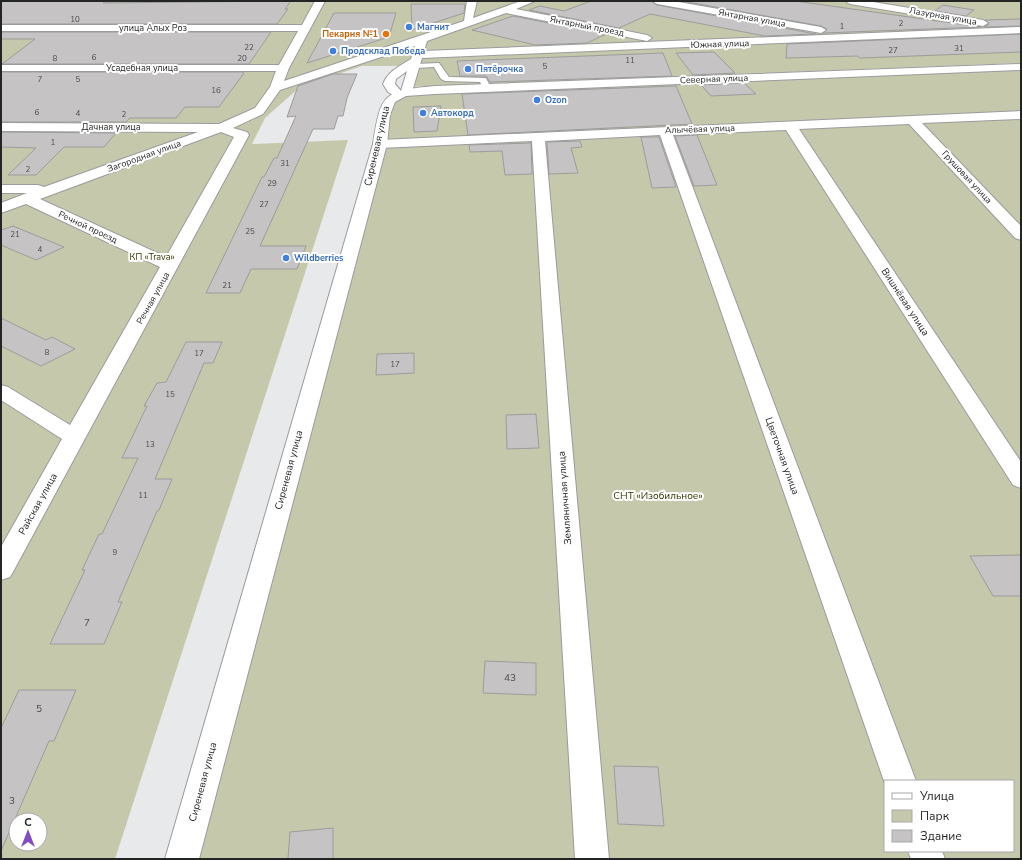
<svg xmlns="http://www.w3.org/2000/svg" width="1022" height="860" font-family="'Nunito Sans',sans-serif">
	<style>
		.green { fill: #c6c8ac; fill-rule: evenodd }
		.building { fill: #c5c3c3; stroke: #9d9c9b }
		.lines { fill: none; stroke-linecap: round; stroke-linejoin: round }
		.lane-casing { stroke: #9a9b9c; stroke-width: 2 }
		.street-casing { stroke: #9a9b9c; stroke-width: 2 }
		.secondary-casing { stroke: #9a9b9c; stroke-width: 2 }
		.lane { fill: #fff; fill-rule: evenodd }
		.street { fill: #fff; fill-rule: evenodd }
		.secondary { fill: #fff; fill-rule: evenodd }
		.shop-dot { fill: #3f7fe0; stroke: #fff; stroke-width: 1.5 }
		.food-dot { fill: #e8710a; stroke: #fff; stroke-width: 1.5 }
		.labels { text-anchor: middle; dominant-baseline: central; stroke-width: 4; stroke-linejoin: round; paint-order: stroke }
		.number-label { font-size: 8px; fill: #4c4c4c }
		.far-street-label { font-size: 9px; fill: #232424; stroke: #fff }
		.far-shop-label { font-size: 9px; font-weight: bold; fill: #366cbe; stroke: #fff; text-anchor: start }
		.far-food-label { font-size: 9px; font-weight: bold; fill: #c56008; stroke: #fff; text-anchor: end }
		.far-park-label { font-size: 9px; fill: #343500; stroke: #fff }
		.street-label { font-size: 10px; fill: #232424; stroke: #fff }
		.park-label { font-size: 10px; fill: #343500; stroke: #fff }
		.near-number-label { font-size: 10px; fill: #4c4c4c }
	</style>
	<rect width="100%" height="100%" fill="#e8e9ea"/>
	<g class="green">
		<path d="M1,1H1021V63L403,87L410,66H362L300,87L265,118L252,144L348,140L115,859H1ZM16,820H40V844H16Z"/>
		<path d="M1021,67V859H182L385,104L398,94ZM885,781H1013V851H885Z"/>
	</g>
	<g class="building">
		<polygon points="1,1 105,1 103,3 291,1 285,9 288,9 277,24 1,24"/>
		<polygon points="591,1 651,1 657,5 816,34 765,36 650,14 619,28 529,10 540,6 564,11"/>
		<polygon points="682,1 795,1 981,27 823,33 827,29 821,26"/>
		<polygon points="411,4 465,4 464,13 412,30"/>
		<polygon points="943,5 974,10 966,16 935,11"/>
		<polygon points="334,13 396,13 389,37 307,63"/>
		<polygon points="513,16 606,34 587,43 535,45 472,30"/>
		<polygon points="1021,19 1021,26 984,27 989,24 985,20"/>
		<polygon points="1,32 271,32 249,64 2,64 35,39 1,39"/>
		<polygon points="1021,34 1021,52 860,58 857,56 786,58 787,44"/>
		<polygon points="714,52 735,73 693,75 676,53"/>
		<polygon points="663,53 672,76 490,82 486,76 460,76 457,61"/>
		<polygon points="1,72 243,72 244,73 219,107 185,107 176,118 130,118 126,122 1,122"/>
		<polygon points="333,74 357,74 347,98 343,116 338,116 334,129 313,129 260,246 306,246 297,269 251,269 240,293 206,293 262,177 264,177 274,158 277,158 296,116 287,117 298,86"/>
		<polygon points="744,83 756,94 711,96 701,85"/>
		<polygon points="676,86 692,124 468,135 462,94"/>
		<polygon points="441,106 437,131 414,132 413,107"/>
		<polygon points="1,132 116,133 104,147 64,147 36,175 8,175 36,148 1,147"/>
		<polygon points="697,135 717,185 694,186 675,136"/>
		<polygon points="641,137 659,137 676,187 652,188"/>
		<polygon points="580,141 582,147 571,148 578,173 549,174 547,142"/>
		<polygon points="531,143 532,174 505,175 502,151 470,152 469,145"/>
		<polygon points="13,226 64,247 36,260 1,245 1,230"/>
		<polygon points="1,318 46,340 52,337 75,349 41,366 1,346"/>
		<polygon points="186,342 222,342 213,363 204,363 155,479 172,479 159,510 157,511 118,602 122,602 104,644 50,644 85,570 82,570 99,534 102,534 138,458 122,458 147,406 144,406 157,383 166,382"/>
		<polygon points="414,353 414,373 376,375 377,354"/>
		<polygon points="536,414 539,448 507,449 506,415"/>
		<polygon points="1021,555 1021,596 993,596 970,556"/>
		<polygon points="485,661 536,663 536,695 483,693"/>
		<polygon points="19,690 76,690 54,741 49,741 1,851 1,728"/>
		<polygon points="614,766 658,767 664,826 618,824"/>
		<polygon points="333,828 333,859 288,859 290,832"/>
	</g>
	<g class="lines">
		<g class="lane-casing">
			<polygon id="lane" points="439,63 449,77 486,78 491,88 484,90 480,82 445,81 441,79 434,67 415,68 411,66 415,64"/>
		</g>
		<g class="street-casing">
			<g id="street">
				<path d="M315,1H325L289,68L284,81L464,21L467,1H477L473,18L521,1H535L516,9L647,35L652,38L647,41L506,13L427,41L424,51L1021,27V33L422,58L411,95H404L398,98L388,92L383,84C388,71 400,66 411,59L415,46L280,90L263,114L233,128L247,132L249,135L14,570L10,577L1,580V547L62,439L1,400V385L8,387L70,425L160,267L26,204L1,213V203L27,193H1V185H38L44,187L198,132L1,131V123L219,124L255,108L270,87L276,71H1V65H279L298,31H1V25H302ZM407,71L401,91L395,84L396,79ZM221,132L234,137L166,257L40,199Z"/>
				<polygon points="652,1 673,1 821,27 826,30 821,33 657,4"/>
				<polygon points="845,1 867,1 983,20 988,23 983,26 850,4"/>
				<polygon points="1021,111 1021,119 922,123 1021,226 1021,240 1015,238 909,124 799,129 1021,462 1021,488 1013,485 786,130 673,135 916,781 885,781 885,784 660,135 545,141 609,859 575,859 532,141 380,148 375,147 373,144 375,141 380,140"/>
				<polygon points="908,851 942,851 945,859 911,859"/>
			</g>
		</g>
		<g class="secondary-casing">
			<path id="secondary" d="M1021,64V70L435,94L406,96L395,102L390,115L387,144L199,859H165L373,144C381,93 383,91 435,86Z"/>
		</g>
		<use href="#lane" class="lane"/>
		<use href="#street" class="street"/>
		<use href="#secondary" class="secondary"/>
	</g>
	<g class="shop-dot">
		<circle cx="409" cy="27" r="4"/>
		<circle cx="333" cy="51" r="4"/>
		<circle cx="468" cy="69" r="4"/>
		<circle cx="537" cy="100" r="4"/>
		<circle cx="423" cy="113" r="4"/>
		<circle cx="286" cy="258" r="4"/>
	</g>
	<circle class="food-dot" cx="386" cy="34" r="4"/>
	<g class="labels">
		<g class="number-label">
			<text x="75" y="19">10</text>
			<text x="901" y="23">2</text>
			<text x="842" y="26">1</text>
			<text x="249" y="47">22</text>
			<text x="959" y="48">31</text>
			<text x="893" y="50">27</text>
			<text x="94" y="57">6</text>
			<text x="55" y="58">8</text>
			<text x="242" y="58">20</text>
			<text x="630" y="60">11</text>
			<text x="545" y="66">5</text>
			<text x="40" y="79">7</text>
			<text x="78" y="79">5</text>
			<text x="216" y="90">16</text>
			<text x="37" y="112">6</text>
			<text x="78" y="113">4</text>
			<text x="124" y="114">2</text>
			<text x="53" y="142">1</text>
			<text x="285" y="163">31</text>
			<text x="28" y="169">2</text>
			<text x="272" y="183">29</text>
			<text x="264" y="204">27</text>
			<text x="250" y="231">25</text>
			<text x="15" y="234">21</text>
			<text x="40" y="249">4</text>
			<text x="227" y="285">21</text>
			<text x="47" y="352">8</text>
			<text x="199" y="353">17</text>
			<text x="395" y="364">17</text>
			<text x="170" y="394">15</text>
			<text x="150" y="444">13</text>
			<text x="143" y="495">11</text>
			<text x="115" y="552">9</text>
		</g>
		<g class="far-street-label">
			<text transform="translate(943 16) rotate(10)">Лазурная улица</text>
			<text transform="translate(752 18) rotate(10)">Янтарная улица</text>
			<text transform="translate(587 26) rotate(11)">Янтарный проезд</text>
			<text x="153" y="28">улица Алых Роз</text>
			<text transform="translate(720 44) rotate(-2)">Южная улица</text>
			<text x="142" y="68">Усадебная улица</text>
			<text transform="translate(714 79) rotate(-2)">Северная улица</text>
			<text x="111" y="127">Дачная улица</text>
			<text transform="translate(700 129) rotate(-2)">Алычёвая улица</text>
			<text transform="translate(144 156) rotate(-20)">Загородная улица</text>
			<text transform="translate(967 177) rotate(47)">Грушовая улица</text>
			<text transform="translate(88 227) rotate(25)">Речной проезд</text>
			<text transform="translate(153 298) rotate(-61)">Речная улица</text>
		</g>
		<g class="far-shop-label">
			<text x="417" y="27">Магнит</text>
			<text x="341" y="51">Продсклад Победа</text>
			<text x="476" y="69">Пятёрочка</text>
			<text x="545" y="100">Ozon</text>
			<text x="431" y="113">Автокорд</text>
			<text x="294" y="258">Wildberries</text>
		</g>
		<g class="far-food-label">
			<text x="378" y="34">Пекарня №1</text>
		</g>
		<g class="far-park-label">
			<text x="152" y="257">КП «Trava»</text>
		</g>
		<g class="street-label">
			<text transform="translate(377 146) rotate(-77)">Сиреневая улица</text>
			<text transform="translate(905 302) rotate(57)">Вишнёвая улица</text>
			<text transform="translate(782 456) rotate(70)">Цветочная улица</text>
			<text transform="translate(289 470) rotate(-75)">Сиреневая улица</text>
			<text transform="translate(565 498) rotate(-94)">Земляничная улица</text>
			<text transform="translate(38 504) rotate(-61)">Райская улица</text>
			<text transform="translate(203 782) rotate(-75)">Сиреневая улица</text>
		</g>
		<g class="park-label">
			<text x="658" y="496">СНТ «Изобильное»</text>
		</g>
		<g class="near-number-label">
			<text x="87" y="623">7</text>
			<text x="510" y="678">43</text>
			<text x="39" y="709">5</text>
			<text x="12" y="801">3</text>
		</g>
	</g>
	<rect width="1022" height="860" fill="none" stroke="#232424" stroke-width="4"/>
	<rect x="884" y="780" width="130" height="72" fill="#ffffff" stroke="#a7a7a7"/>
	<rect x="892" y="793" width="20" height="6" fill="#ffffff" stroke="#a7a7a7"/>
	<text x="920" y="800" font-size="12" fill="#232424">Улица</text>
	<rect x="892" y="810" width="20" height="12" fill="#c6c8ac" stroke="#a7a7a7"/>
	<text x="920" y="820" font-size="12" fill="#232424">Парк</text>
	<rect x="892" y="830" width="20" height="12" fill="#c5c3c3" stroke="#a7a7a7"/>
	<text x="920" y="840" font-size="12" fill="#232424">Здание</text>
	<g transform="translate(28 832)"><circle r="19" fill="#ffffff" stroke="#a7a7a7"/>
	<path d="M0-3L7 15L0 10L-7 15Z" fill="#854cc2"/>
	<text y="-6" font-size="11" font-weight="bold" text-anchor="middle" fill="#232424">С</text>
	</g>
</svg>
